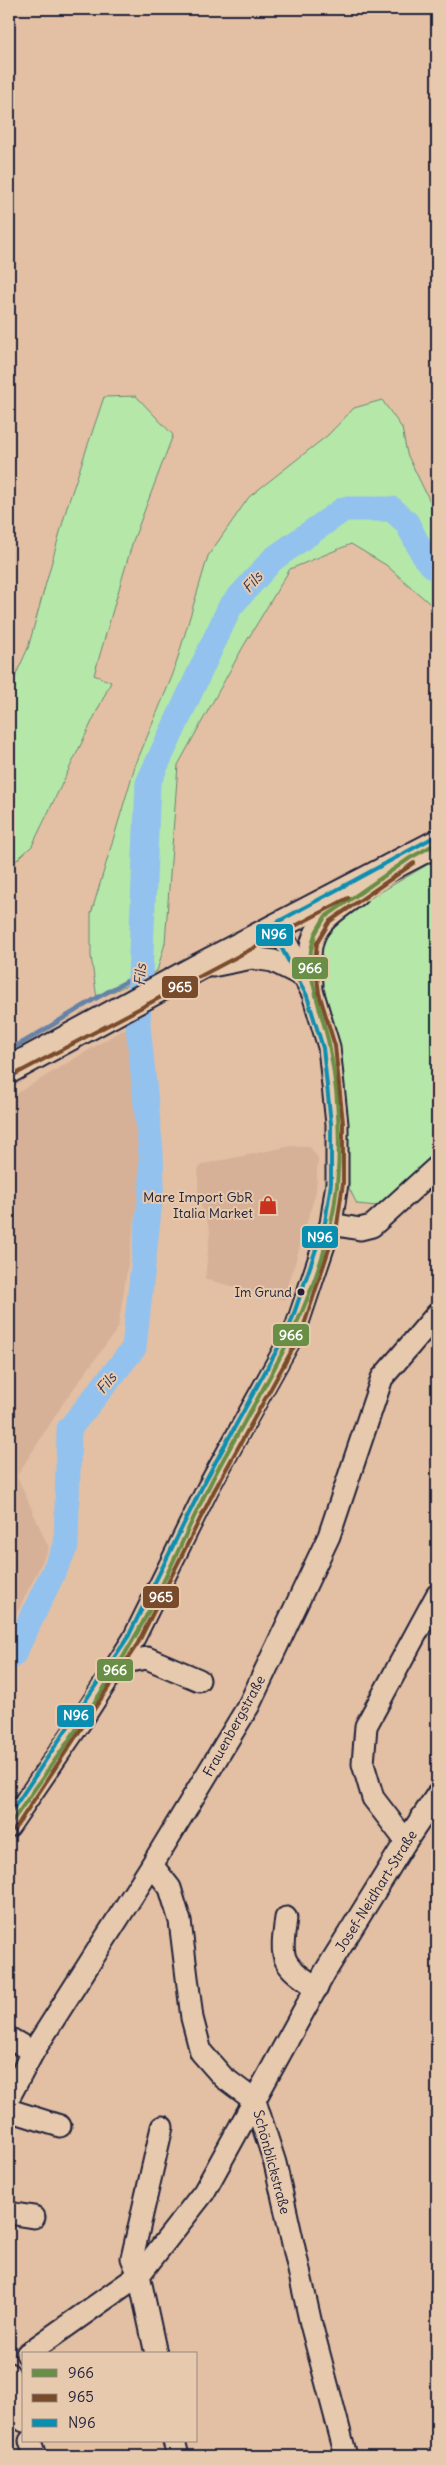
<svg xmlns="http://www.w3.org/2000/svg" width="446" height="2465" font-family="Delius,sans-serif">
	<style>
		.built { fill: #d6b198 }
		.green { fill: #b4e7a8; stroke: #6b8472 }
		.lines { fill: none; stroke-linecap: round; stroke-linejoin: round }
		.stream { stroke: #6682a6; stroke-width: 4.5 }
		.river { stroke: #93c2ee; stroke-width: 25 }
		.minor-casing { stroke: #22223b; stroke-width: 25 }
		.major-casing { stroke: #22223b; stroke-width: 30 }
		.minor { stroke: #e7caae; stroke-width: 21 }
		.major { stroke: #e7caae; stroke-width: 26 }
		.bus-1-casing { stroke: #e7caae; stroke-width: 8 }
		.bus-2-casing { stroke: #e7caae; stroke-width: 8 }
		.bus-3-casing { stroke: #e7caae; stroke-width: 8 }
		.bus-1 { stroke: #698e45; stroke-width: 4 }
		.bus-2 { stroke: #7a4b2a; stroke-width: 4 }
		.bus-3 { stroke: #078eb1; stroke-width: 4 }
		.bus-dot { fill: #22223b; stroke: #e7caae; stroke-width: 2 }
		.labels { text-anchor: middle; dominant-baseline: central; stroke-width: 4; stroke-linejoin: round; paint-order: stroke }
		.bus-label { font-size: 13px; fill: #22223b; stroke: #e7caae; text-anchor: end }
		.poi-label { font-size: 14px; fill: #22223b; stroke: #e7caae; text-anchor: end }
		.street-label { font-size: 14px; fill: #22223b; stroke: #e7caae }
		.water-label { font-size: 15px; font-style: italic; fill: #333a56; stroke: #e7caae }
		.line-badge { stroke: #e7caae; stroke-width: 2 }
		.badge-label { font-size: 14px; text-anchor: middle; font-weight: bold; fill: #fff }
	</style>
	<rect width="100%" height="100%" fill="#e3c0a4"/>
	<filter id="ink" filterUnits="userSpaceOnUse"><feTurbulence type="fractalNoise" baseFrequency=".02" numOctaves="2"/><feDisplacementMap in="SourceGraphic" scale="10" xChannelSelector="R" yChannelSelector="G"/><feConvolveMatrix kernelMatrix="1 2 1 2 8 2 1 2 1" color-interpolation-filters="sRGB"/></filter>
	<g filter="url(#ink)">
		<g class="built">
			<polygon points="132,1024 144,1163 118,1328 64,1402 17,1476 49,1548 9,1629 9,1098"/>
			<polygon points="291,1146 310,1147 318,1158 316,1192 284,1300 205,1279 210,1230 198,1197 198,1169 203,1164"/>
		</g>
		<g class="green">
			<polygon points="136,396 173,435 133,541 94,675 111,682 32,846 9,867 9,690 28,648 67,507 104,397"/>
			<polygon points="382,400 402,428 407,454 437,516 437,610 386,565 351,544 290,569 243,647 178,765 165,943 157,971 97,999 91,956 91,914 135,766 173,674 208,556 249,497 328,435 354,408"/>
			<polygon points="437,859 437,1152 377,1206 357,1204 349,1188 342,1054 318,966 316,944 328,923"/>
		</g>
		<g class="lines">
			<path class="stream" d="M9,1050C53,1027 93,997 139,975"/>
			<polyline class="river" points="9,1658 14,1654 66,1546 69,1429 134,1348 152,1183 151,1152 138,1025 148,783 230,607 273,559 344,509 392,509 407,523 425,558 437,570"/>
			<g class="minor-casing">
				<g id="minor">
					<polyline points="212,966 252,958 273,961 305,977"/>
					<path d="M312,984C305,932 316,924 357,895"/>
					<polyline points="331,1224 360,1229 372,1226 437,1167"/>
					<polyline points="119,1663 147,1658 199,1680"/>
					<polyline points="9,1826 83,1718 133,1640 208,1488 295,1331 331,1224 337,1183 337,1124 329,1047 313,994 278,927"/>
					<polyline points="406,1841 373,1798 363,1764 366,1726 437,1595"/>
					<polyline points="152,1865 170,1888 180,1921 192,2018 201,2052 223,2077 255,2101 275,2163 311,2324 346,2456"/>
					<path d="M286,1918C280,1962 281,1963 317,1988"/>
					<polyline points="9,2038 33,2052"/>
					<polyline points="9,2097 33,2052 152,1865 249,1705 329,1536 382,1378 437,1314"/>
					<polyline points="9,2110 60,2126"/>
					<polyline points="9,2213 34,2217"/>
					<polyline points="27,2354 139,2275 204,2192 325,1972 406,1841 437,1795"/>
					<polyline points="156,2354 139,2275 132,2258 162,2127"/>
					<polyline points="9,2374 24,2421"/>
					<polyline points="30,2441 35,2456"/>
					<polyline points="174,2441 178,2456"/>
				</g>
			</g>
			<g class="major-casing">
				<polyline id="major" points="9,1070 199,967 437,843"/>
			</g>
			<use href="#minor" class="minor"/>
			<use href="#major" class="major"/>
			<g class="bus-1-casing">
				<path id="bus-1" d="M9,1826C51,1765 96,1705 133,1640C165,1585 188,1525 218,1469C268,1378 326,1292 337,1186C341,1140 338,1089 329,1044C323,1017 313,992 310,965L311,950L315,934L325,917L410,858L437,843"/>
			</g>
			<g class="bus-2-casing">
				<g id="bus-2">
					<polyline points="12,1076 348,898"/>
					<polyline points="14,1830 138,1643 214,1491 301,1334 337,1225 343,1183 343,1123 335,1046 319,993 315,962 317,943 330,921 414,863"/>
				</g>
			</g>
			<g class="bus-3-casing">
				<polyline id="bus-3" points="9,1815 128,1637 203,1485 289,1328 325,1223 331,1183 331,1124 323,1048 307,996 272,930 272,925 434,837"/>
			</g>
			<use href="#bus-1" class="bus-1"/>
			<use href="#bus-2" class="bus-2"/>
			<use href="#bus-3" class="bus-3"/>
		</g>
	</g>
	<defs>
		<g id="shop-bare" transform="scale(1.5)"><path d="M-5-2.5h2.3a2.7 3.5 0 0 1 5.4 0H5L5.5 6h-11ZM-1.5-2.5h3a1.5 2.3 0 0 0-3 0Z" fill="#c8321e" stroke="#e7caae" stroke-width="2.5" paint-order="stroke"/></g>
	</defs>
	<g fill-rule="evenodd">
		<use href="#shop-bare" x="268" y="1205"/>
	</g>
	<circle class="bus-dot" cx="301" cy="1292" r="4.5"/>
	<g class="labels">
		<g class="bus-label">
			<text x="292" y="1292">Im Grund</text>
		</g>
		<g class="poi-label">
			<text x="253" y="1197">Mare Import GbR<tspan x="253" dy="16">Italia Market</tspan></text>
		</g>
		<g class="street-label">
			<text transform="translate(234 1726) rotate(-61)">Frauenbergstraße</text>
			<text transform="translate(376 1891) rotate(-58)">Josef-Neidhart-Straße</text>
			<text transform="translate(272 2162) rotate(75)">Schönblickstraße</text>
		</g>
		<g class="water-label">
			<text transform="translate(252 582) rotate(-49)">Fils</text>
			<text transform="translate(140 975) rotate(-87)">Fils</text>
			<text transform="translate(106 1383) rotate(-51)">Fils</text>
		</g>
	</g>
	<g class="line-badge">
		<rect x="255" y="923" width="39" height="24" rx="5" fill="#078eb1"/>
		<rect x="291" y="956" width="38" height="24" rx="5" fill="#698e45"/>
		<rect x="161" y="975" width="38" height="24" rx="5" fill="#7a4b2a"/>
		<rect x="301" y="1225" width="38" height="24" rx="5" fill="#078eb1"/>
		<rect x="272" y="1323" width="38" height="24" rx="5" fill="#698e45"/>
		<rect x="142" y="1585" width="38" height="24" rx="5" fill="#7a4b2a"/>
		<rect x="96" y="1658" width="38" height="24" rx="5" fill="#698e45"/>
		<rect x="56" y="1704" width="39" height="24" rx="5" fill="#078eb1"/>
	</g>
	<g class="badge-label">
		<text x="274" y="939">N96</text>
		<text x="310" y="973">966</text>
		<text x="180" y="992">965</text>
		<text x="320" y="1242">N96</text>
		<text x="291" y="1340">966</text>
		<text x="161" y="1602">965</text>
		<text x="115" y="1675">966</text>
		<text x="76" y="1720">N96</text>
	</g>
	<rect width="446" height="2465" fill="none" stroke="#e7caae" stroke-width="30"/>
	<rect x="15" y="15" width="416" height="2435" fill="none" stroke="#22223b" stroke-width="2" filter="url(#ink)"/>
	<rect x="22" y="2352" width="175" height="90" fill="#e7caae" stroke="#988780"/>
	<rect x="32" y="2369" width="25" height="8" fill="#698e45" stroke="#988780"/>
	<text x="68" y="2378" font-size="15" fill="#22223b">966</text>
	<rect x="32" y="2394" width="25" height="8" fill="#7a4b2a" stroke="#988780"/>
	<text x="68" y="2402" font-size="15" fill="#22223b">965</text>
	<rect x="32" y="2419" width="25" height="8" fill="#078eb1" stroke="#988780"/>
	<text x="68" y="2428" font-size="15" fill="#22223b">N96</text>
</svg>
